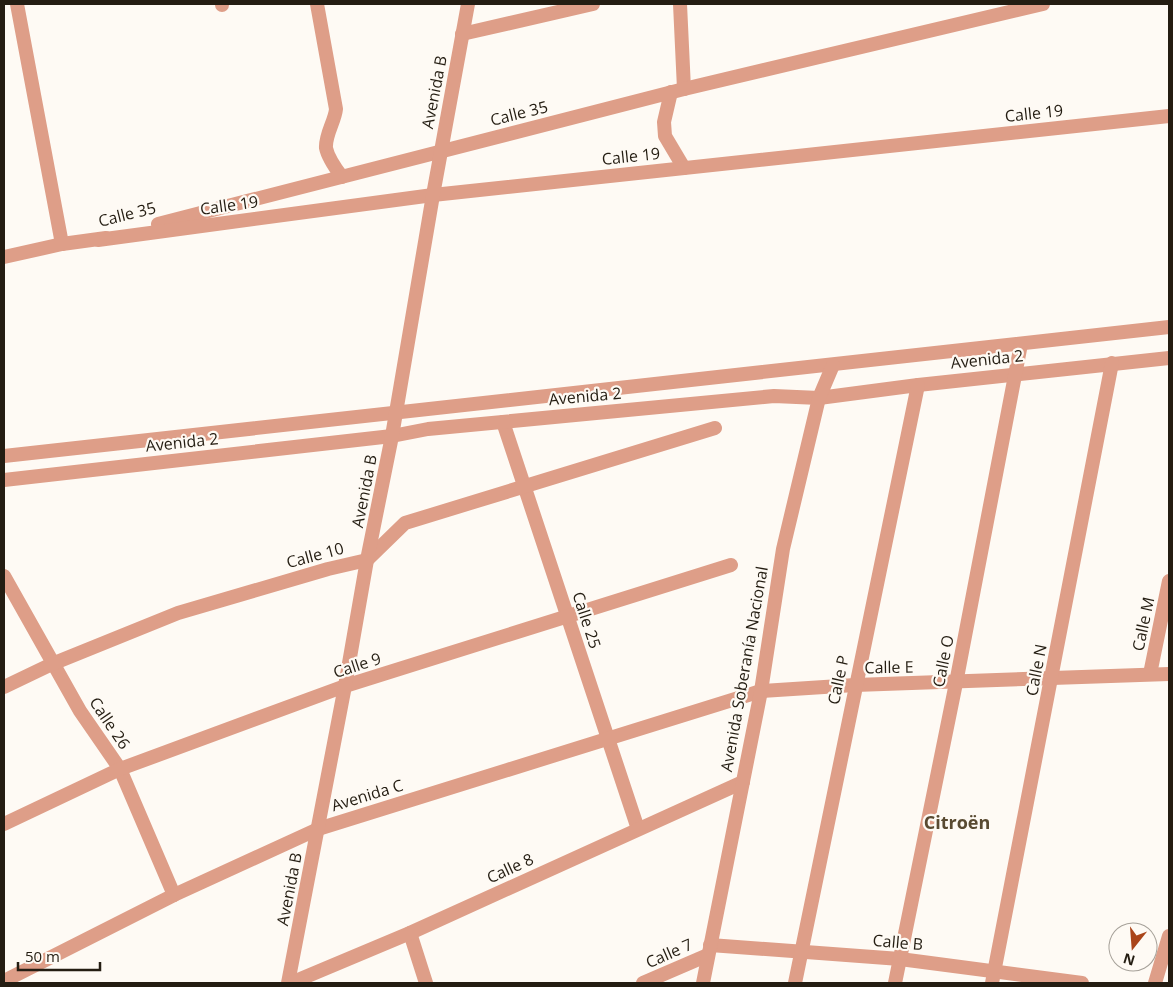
<svg xmlns="http://www.w3.org/2000/svg" width="1173" height="987" font-family="'Open Sans',sans-serif">
	<style>
		.lines { fill: none; stroke-linecap: round; stroke-linejoin: round }
		.minor { stroke: #de9e88; stroke-width: 14 }
		.labels { text-anchor: middle; dominant-baseline: central; stroke-width: 4.5; stroke-linejoin: round; paint-order: stroke }
		.street-label { font-size: 16px; fill: #241d12; stroke: #fefaf4 }
		.neighbourhood-label { font-size: 18px; font-weight: bold; fill: #594a31; stroke: #fefaf4 }
	</style>
	<rect width="100%" height="100%" fill="#fefaf4"/>
	<g class="lines">
		<g class="minor">
			<polyline points="17,4 62,244"/>
			<polyline points="222,4 222,5"/>
			<path d="M317,4L336,109C335,121 325,135 326,148C328,158 336,169 342,177"/>
			<polyline points="680,4 684,89"/>
			<polyline points="462,34 593,4"/>
			<polyline points="671,92 664,122 665,136 684,168"/>
			<polyline points="158,224 684,89 1043,4"/>
			<polyline points="98,240 433,195 1169,116"/>
			<polyline points="4,257 62,244 106,238"/>
			<polyline points="503,422 638,829"/>
			<polyline points="4,456 1169,327"/>
			<polyline points="4,480 392,436 428,429 774,396 819,398 918,385 1169,358"/>
			<polyline points="4,576 80,711 120,769 174,895"/>
			<polyline points="1150,674 1169,581"/>
			<polyline points="4,687 52,664 178,613 328,569 367,560 405,523 715,428"/>
			<polyline points="4,824 120,769 345,686 731,565"/>
			<polyline points="410,933 426,983"/>
			<polyline points="710,945 900,959 1082,983"/>
			<polyline points="4,981 174,895 318,829 761,691 855,685 1169,674"/>
			<polyline points="288,983 345,686 367,560 392,436 433,195 468,4"/>
			<polyline points="291,983 410,933 743,782"/>
			<polyline points="643,983 708,955"/>
			<polyline points="703,983 761,691 783,549 819,398 833,365"/>
			<polyline points="795,983 918,385"/>
			<polyline points="895,983 956,683 1021,344"/>
			<polyline points="992,983 1112,363"/>
			<polyline points="1155,983 1169,936"/>
		</g>
	</g>
	<g class="labels">
		<g class="street-label">
			<text transform="translate(434 92) rotate(-79)">Avenida B</text>
			<text transform="translate(519 113) rotate(-14)">Calle 35</text>
			<text transform="translate(1034 113) rotate(-6)">Calle 19</text>
			<text transform="translate(631 156) rotate(-6)">Calle 19</text>
			<text transform="translate(229 205) rotate(-8)">Calle 19</text>
			<text transform="translate(127 214) rotate(-14)">Calle 35</text>
			<text transform="translate(987 359) rotate(-6)">Avenida 2</text>
			<text transform="translate(585 396) rotate(-5)">Avenida 2</text>
			<text transform="translate(182 442) rotate(-6)">Avenida 2</text>
			<text transform="translate(364 491) rotate(-79)">Avenida B</text>
			<text transform="translate(315 555) rotate(-15)">Calle 10</text>
			<text transform="translate(587 620) rotate(72)">Calle 25</text>
			<text transform="translate(1143 624) rotate(-78)">Calle M</text>
			<text transform="translate(943 661) rotate(-79)">Calle O</text>
			<text transform="translate(357 665) rotate(-18)">Calle 9</text>
			<text transform="translate(889 667) rotate(-1)">Calle E</text>
			<text transform="translate(744 669) rotate(-80)">Avenida Soberanía Nacional</text>
			<text transform="translate(1036 670) rotate(-79)">Calle N</text>
			<text transform="translate(838 680) rotate(-78)">Calle P</text>
			<text transform="translate(110 723) rotate(56)">Calle 26</text>
			<text transform="translate(367 795) rotate(-17)">Avenida C</text>
			<text transform="translate(510 868) rotate(-25)">Calle 8</text>
			<text transform="translate(289 889) rotate(-79)">Avenida B</text>
			<text transform="translate(898 942) rotate(5)">Calle B</text>
			<text transform="translate(669 953) rotate(-24)">Calle 7</text>
		</g>
		<g class="neighbourhood-label">
			<text x="957" y="822">Citroën</text>
		</g>
	</g>
	<rect width="1173" height="987" fill="none" stroke="#241d12" stroke-width="10"/>
	<g transform="translate(1133 947) rotate(197)"><circle r="24" fill="#fefaf4" stroke="#a7a29a"/>
	<path d="M0-4L9 19L0 12L-9 19Z" fill="#aa451a"/>
	<text y="-8" font-size="14" font-weight="bold" text-anchor="middle" fill="#241d12">N</text>
	</g>
	<path d="M18 962v8h82v-8" fill="none" stroke="#241d12" stroke-width="2.5"/>
	<text x="25" y="962" font-size="15" fill="#241d12" stroke="#fefaf4" stroke-width="4" paint-order="stroke">50 m</text>
</svg>
